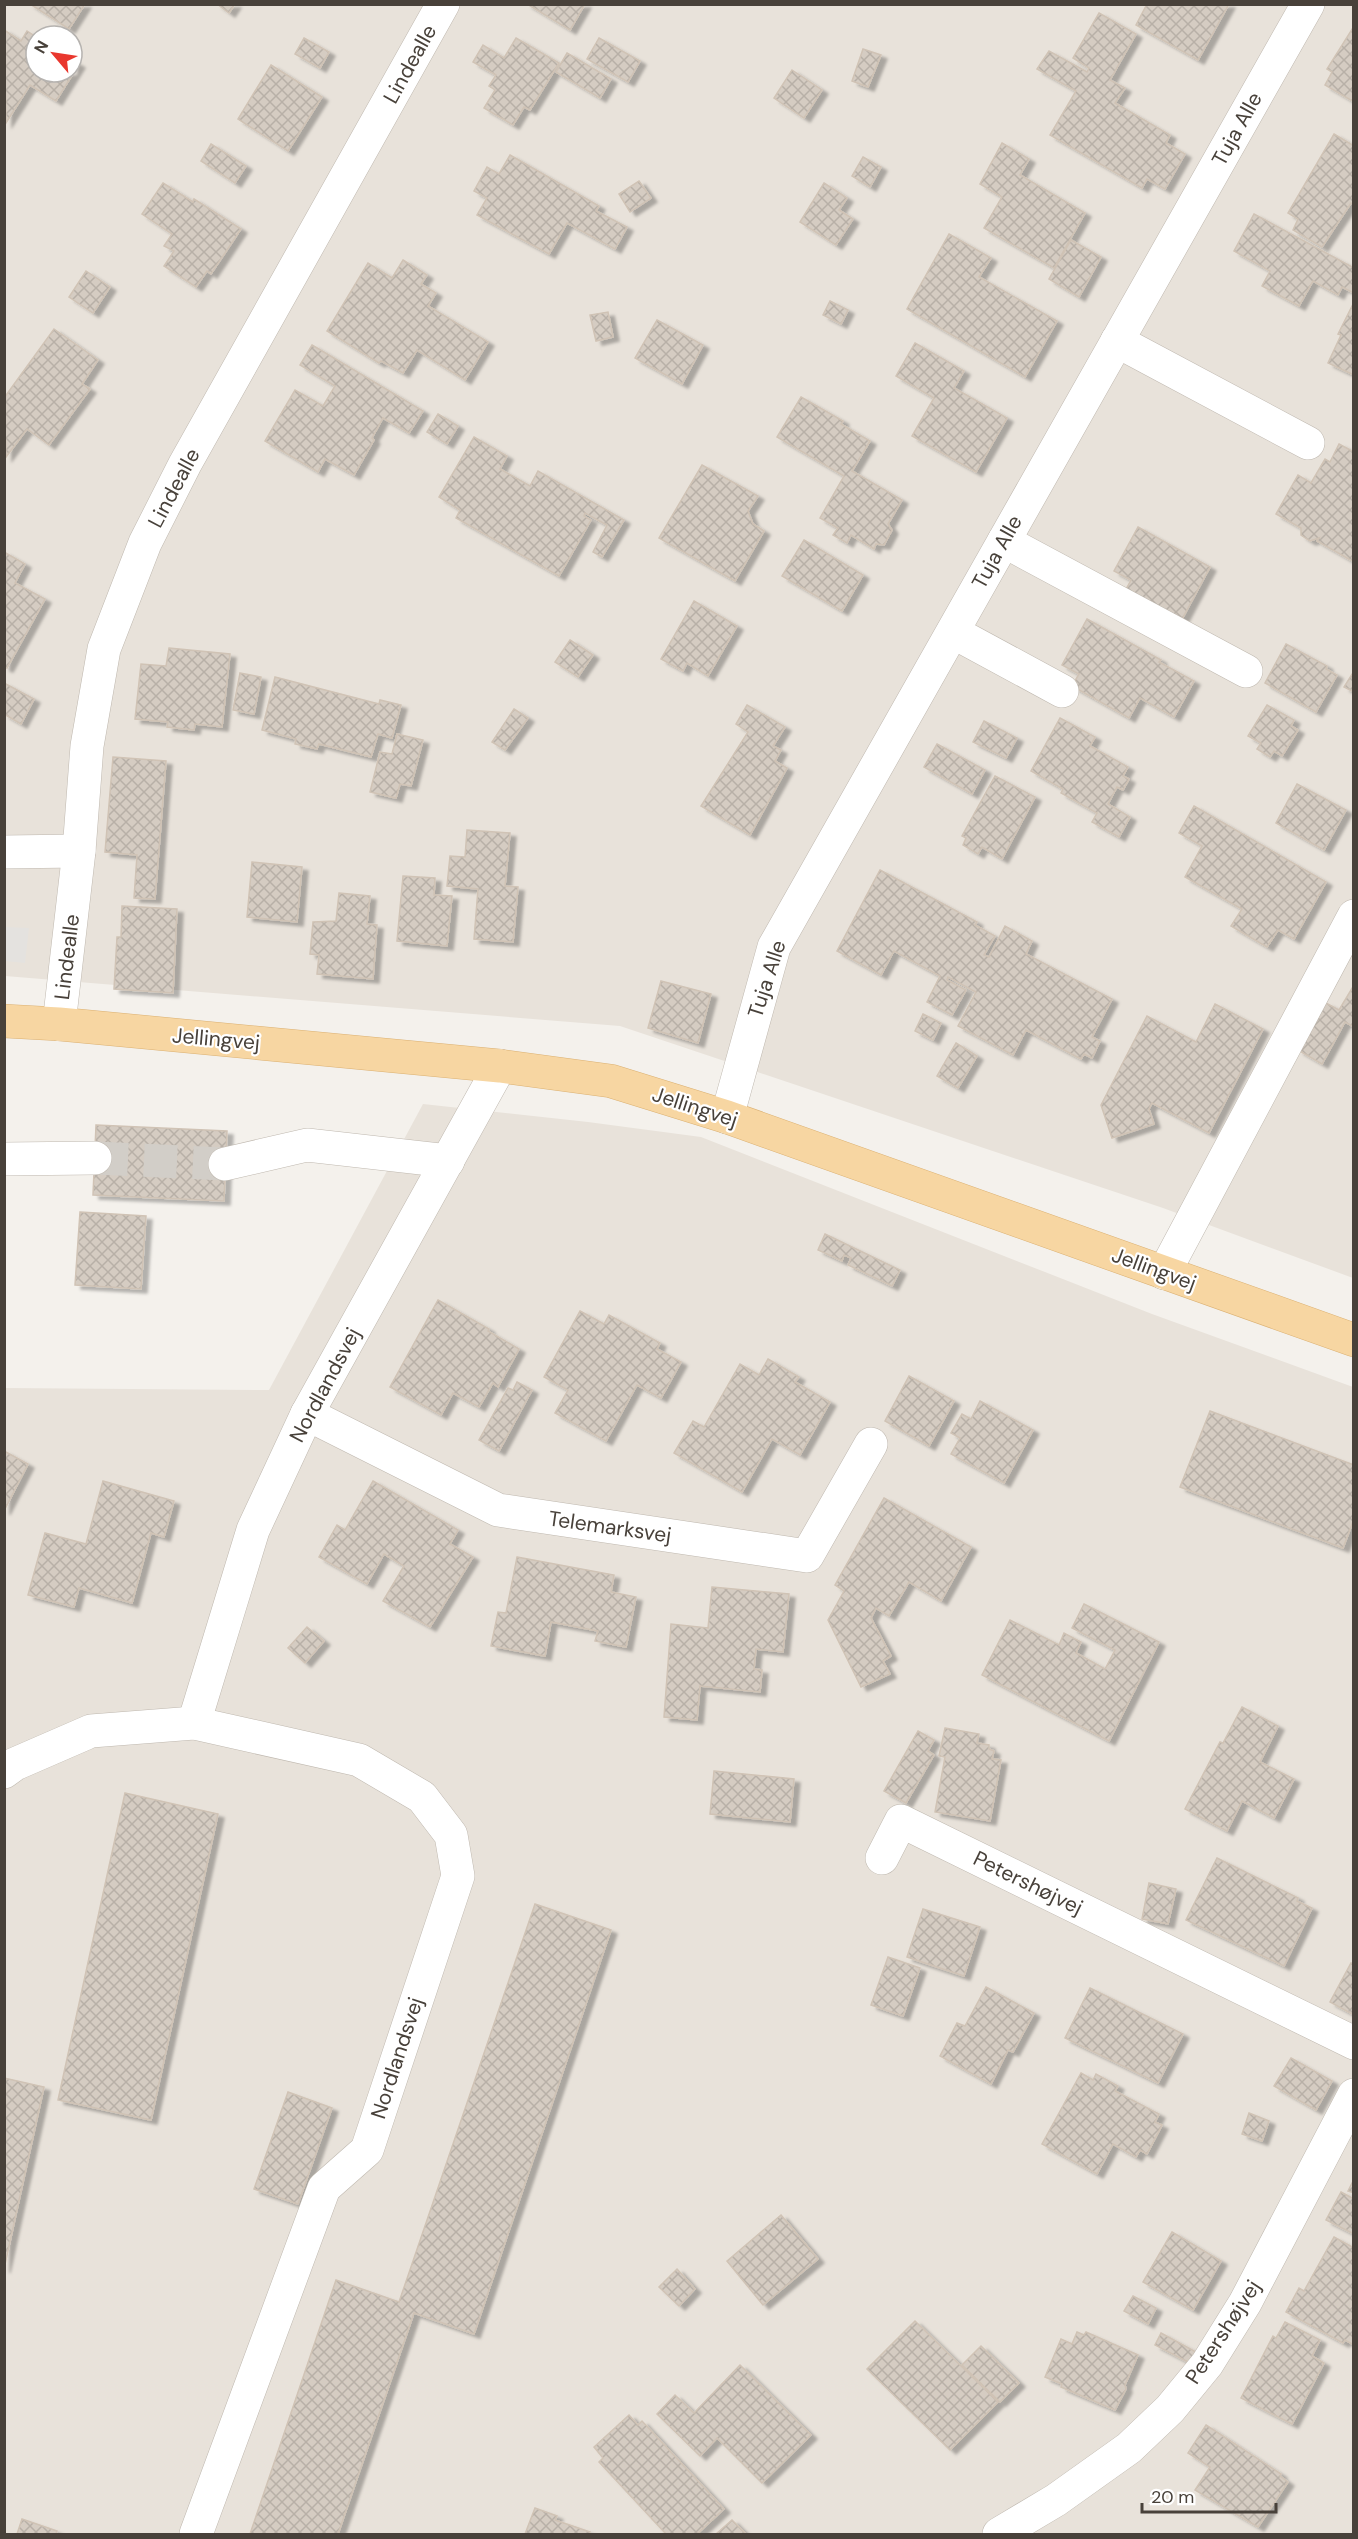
<svg xmlns="http://www.w3.org/2000/svg" width="1358" height="2539" font-family="'DM Sans',sans-serif">
	<style>
		.residential { fill: #e8e2da; fill-rule: evenodd }
		.parking { fill: #e4e2df }
		.building { fill: url(#building-cross-hatch); stroke: #d0c3b5; stroke-width: 1.5; filter: url(#shadow) }
		.lines { fill: none; stroke-linecap: round; stroke-linejoin: round }
		.minor-tunnel { stroke: #d2cec8; stroke-width: 33; stroke-dasharray: 33 16; stroke-linecap: butt }
		.minor-casing { stroke: #bfb8af; stroke-width: 34 }
		.major-casing { stroke: #dbb173; stroke-width: 34 }
		.minor { stroke: #fff; stroke-width: 33 }
		.major { stroke: #f7d6a2; stroke-width: 33 }
		.labels { text-anchor: middle; dominant-baseline: central; stroke-width: 4.5; stroke-linejoin: round; paint-order: stroke }
		.street-label { font-size: 21px; fill: #48413a; stroke: #fff }
	</style>
	<defs>
		<pattern id="building-cross-hatch" width="8" height="8" patternUnits="userSpaceOnUse" patternTransform="scale(1.5)"><rect width="8" height="8" fill="#d5ccc2"/><path d="M0 0l8 8M0 8l8-8" fill="none" stroke="#b8b0a7"/></pattern>
		<filter id="shadow"><feDropShadow dx="6" dy="4" stdDeviation="1.5" flood-color="#0004"/></filter>
	</defs>
	<rect width="100%" height="100%" fill="#f4f1ec"/>
	<g class="residential">
		<path d="M4,5H1353V1278L1163,1208L620,1026L5,976ZM36,36H72V72H36Z"/>
		<polygon points="423,1104 588,1122 701,1137 1152,1314 1353,1387 1353,2534 5,2534 5,1388 269,1390"/>
	</g>
	<polygon class="parking" points="5,927 29,928 25,963 5,961"/>
	<g class="building">
		<polygon points="30,4 85,4 69,29"/>
		<polygon points="217,4 235,4 229,13"/>
		<polygon points="527,4 585,4 570,30"/>
		<polygon points="1147,4 1229,4 1198,60 1136,25"/>
		<polygon points="1099,13 1136,34 1110,80 1125,88 1115,103 1170,135 1166,143 1185,154 1165,189 1147,179 1142,188 1050,135 1076,91 1037,69 1049,51 1087,72 1089,68 1073,58"/>
		<polygon points="1354,26 1354,102 1325,85 1332,72 1327,69"/>
		<polygon points="4,30 21,41 27,31 36,37 36,72 72,72 72,60 79,64 56,101 30,85 6,123"/>
		<polygon points="304,38 329,52 320,68 295,54"/>
		<polygon points="516,38 559,63 530,110 524,107 513,125 484,108 495,90 489,86 496,75 473,62 483,45 504,58"/>
		<polygon points="599,38 640,61 628,82 587,59"/>
		<polygon points="863,49 881,55 868,87 852,81"/>
		<polygon points="567,53 611,79 600,98 556,72"/>
		<polygon points="271,65 322,97 288,151 238,119"/>
		<polygon points="792,70 822,90 804,118 774,98"/>
		<polygon points="1334,134 1354,146 1354,205 1351,203 1322,247 1293,230 1298,219 1288,213"/>
		<polygon points="1002,143 1029,159 1020,175 1085,213 1054,268 984,228 1002,197 980,184"/>
		<polygon points="211,144 246,166 235,183 201,161"/>
		<polygon points="510,155 599,206 596,211 627,227 615,249 567,223 549,254 477,215 487,198 474,191 487,167 499,174"/>
		<polygon points="863,157 881,167 870,187 852,176"/>
		<polygon points="639,181 651,198 630,212 619,194"/>
		<polygon points="163,183 193,202 194,199 241,229 211,274 207,271 196,287 164,266 174,251 164,246 172,234 142,214"/>
		<polygon points="824,183 847,198 839,210 853,219 836,245 800,222"/>
		<polygon points="1254,214 1354,268 1354,293 1342,287 1338,295 1313,281 1299,306 1262,286 1270,271 1234,251"/>
		<polygon points="949,234 991,258 979,277 1057,321 1025,377 907,309"/>
		<polygon points="1071,240 1101,257 1079,297 1049,279"/>
		<polygon points="403,260 427,275 421,284 436,293 428,306 488,342 465,380 417,350 403,373 381,361 379,363 327,331 368,263 392,278"/>
		<polygon points="86,271 110,287 93,313 69,297"/>
		<polygon points="830,301 848,310 841,324 823,315"/>
		<polygon points="1354,302 1354,375 1328,363 1341,335 1338,334"/>
		<polygon points="608,312 613,337 596,341 590,315"/>
		<polygon points="657,320 703,345 682,384 635,358"/>
		<polygon points="54,329 98,360 82,384 90,389 49,445 27,429 6,457 4,398"/>
		<polygon points="915,343 964,371 954,388 1007,418 976,472 912,436 934,398 896,376"/>
		<polygon points="312,345 423,411 409,433 383,418 372,438 374,440 354,475 325,459 318,472 265,441 295,390 323,406 335,386 300,365"/>
		<polygon points="801,397 843,421 841,424 870,441 852,471 902,500 888,524 892,530 884,545 876,544 874,549 851,535 847,543 833,535 838,528 820,518 844,476 777,437"/>
		<polygon points="438,414 458,426 447,444 427,432"/>
		<polygon points="474,437 507,456 500,469 530,486 538,471 624,520 602,557 593,552 607,525 585,513 584,516 591,520 559,576 456,518 460,510 439,497"/>
		<polygon points="1339,444 1354,452 1354,562 1317,541 1319,538 1310,541 1301,535 1301,528 1276,514 1298,475 1311,483 1325,459 1330,462"/>
		<polygon points="702,465 758,496 748,511 753,524 764,531 735,581 659,538"/>
		<polygon points="1138,527 1210,567 1180,623 1124,593 1131,580 1114,571"/>
		<polygon points="804,540 863,575 842,611 782,576"/>
		<polygon points="4,552 25,564 15,583 45,599 7,668 4,667"/>
		<polygon points="694,601 737,626 708,676 687,663 683,671 661,659"/>
		<polygon points="1087,619 1161,660 1159,662 1194,681 1174,717 1140,698 1129,718 1072,686 1079,674 1062,665"/>
		<polygon points="570,640 593,655 578,677 555,662"/>
		<polygon points="1286,644 1327,666 1326,669 1337,675 1316,712 1265,683"/>
		<polygon points="169,648 230,654 222,727 195,724 194,730 167,727 168,722 135,719 141,664 166,666"/>
		<polygon points="1354,671 1354,692 1344,687"/>
		<polygon points="240,673 261,677 254,714 233,710"/>
		<polygon points="275,677 379,704 380,700 401,705 392,738 378,734 371,757 319,744 317,749 295,744 296,739 262,730"/>
		<polygon points="4,683 34,699 21,724 4,714"/>
		<polygon points="747,705 785,727 773,746 781,750 775,761 787,768 750,835 701,806 748,732 736,724"/>
		<polygon points="1267,705 1294,720 1291,726 1298,730 1282,756 1274,751 1270,757 1257,749 1261,743 1248,736"/>
		<polygon points="514,709 528,718 505,750 492,742"/>
		<polygon points="1060,718 1095,737 1090,746 1128,767 1123,776 1129,779 1123,790 1117,787 1108,804 1130,817 1119,837 1092,822 1097,813 1061,793 1063,789 1031,771"/>
		<polygon points="984,721 1017,738 1006,758 973,742"/>
		<polygon points="397,734 423,740 411,786 400,784 396,798 370,792 380,752 392,754"/>
		<polygon points="937,744 985,770 972,794 924,767"/>
		<polygon points="113,757 166,761 155,899 134,898 137,855 105,852"/>
		<polygon points="995,776 1035,797 1002,859 982,847 978,854 963,845 966,838 962,836"/>
		<polygon points="1297,784 1346,810 1324,850 1276,823"/>
		<polygon points="1194,806 1326,882 1294,939 1278,930 1267,947 1231,926 1242,909 1185,877 1202,846 1179,833"/>
		<polygon points="467,830 510,833 505,886 518,887 513,942 474,939 478,889 447,886 450,856 465,857"/>
		<polygon points="252,862 302,867 297,922 247,917"/>
		<polygon points="880,870 977,922 975,925 995,936 984,955 989,957 1005,926 1032,941 1026,954 1112,999 1092,1037 1100,1041 1092,1058 1084,1054 1081,1059 1026,1030 1013,1055 958,1026 976,992 948,977 947,980 966,990 952,1015 927,1002 940,976 894,951 881,975 837,951"/>
		<polygon points="403,876 435,878 434,895 452,896 447,946 397,941"/>
		<polygon points="339,893 370,896 367,924 377,925 373,979 317,974 319,955 310,954 313,922 336,921"/>
		<polygon points="122,906 177,909 173,993 114,989 117,937 121,937"/>
		<polygon points="661,981 711,994 698,1043 648,1028"/>
		<polygon points="1354,985 1354,1027 1345,1022 1322,1064 1298,1050 1326,1003 1339,1010"/>
		<polygon points="1215,1004 1263,1029 1209,1133 1152,1103 1149,1109 1154,1124 1112,1138 1101,1105 1147,1016 1196,1042"/>
		<polygon points="923,1014 941,1023 933,1040 915,1031"/>
		<polygon points="956,1043 977,1056 958,1088 937,1076"/>
		<polygon points="96,1125 227,1131 224,1201 93,1195"/>
		<polygon points="80,1212 146,1216 141,1289 75,1285"/>
		<polygon points="825,1234 900,1270 892,1286 848,1265 851,1258 844,1255 842,1261 818,1250"/>
		<polygon points="438,1300 489,1329 488,1331 519,1349 498,1387 493,1383 479,1407 453,1393 441,1415 390,1387"/>
		<polygon points="580,1311 604,1324 609,1315 660,1343 657,1349 681,1362 661,1398 637,1385 606,1441 555,1413 568,1390 544,1377"/>
		<polygon points="768,1359 799,1377 795,1382 830,1402 800,1455 772,1439 742,1492 674,1453 693,1421 704,1427 740,1364 759,1375"/>
		<polygon points="909,1376 954,1401 929,1446 885,1421"/>
		<polygon points="517,1382 532,1390 499,1451 479,1440 508,1388 513,1390"/>
		<polygon points="980,1401 1033,1430 1004,1483 951,1454 960,1438 951,1433 962,1414 971,1419"/>
		<polygon points="1210,1411 1354,1465 1354,1519 1343,1548 1180,1487"/>
		<polygon points="4,1451 28,1464 4,1511"/>
		<polygon points="103,1481 174,1501 164,1537 151,1533 132,1603 79,1588 74,1607 28,1595 45,1533 86,1544"/>
		<polygon points="373,1481 458,1530 450,1544 473,1557 430,1627 383,1601 404,1566 384,1554 367,1584 319,1557 337,1525 345,1530"/>
		<polygon points="884,1498 971,1547 941,1601 909,1582 889,1616 876,1608 871,1618 891,1656 883,1661 890,1674 861,1687 828,1620 844,1591 835,1585"/>
		<polygon points="517,1557 614,1575 611,1592 636,1597 626,1647 595,1641 598,1631 551,1622 545,1656 491,1646 498,1612 506,1613"/>
		<polygon points="712,1587 789,1594 783,1652 756,1649 754,1669 762,1670 760,1692 700,1686 697,1720 664,1717 671,1624 708,1628"/>
		<polygon points="1084,1604 1159,1642 1109,1741 982,1675 1010,1620 1059,1645 1064,1633 1081,1642 1076,1653 1105,1669 1115,1650 1072,1628"/>
		<polygon points="307,1627 324,1641 305,1663 288,1648"/>
		<polygon points="1242,1707 1278,1726 1260,1762 1294,1779 1274,1818 1242,1801 1227,1831 1185,1809 1220,1742 1223,1743"/>
		<polygon points="945,1728 979,1734 977,1743 989,1745 989,1749 994,1751 992,1759 1001,1760 990,1821 935,1812 945,1757 939,1756"/>
		<polygon points="918,1731 934,1740 928,1751 934,1755 906,1803 884,1791"/>
		<polygon points="714,1771 794,1779 790,1822 710,1814"/>
		<polygon points="125,1793 218,1814 151,2120 58,2100"/>
		<polygon points="1217,1858 1298,1898 1297,1901 1312,1908 1284,1966 1186,1920"/>
		<polygon points="1149,1883 1176,1889 1168,1924 1142,1919"/>
		<polygon points="535,1904 611,1930 474,2334 414,2313 338,2534 250,2534 336,2280 399,2302"/>
		<polygon points="923,1909 980,1927 964,1976 907,1957"/>
		<polygon points="888,1957 920,1968 903,2016 871,2005"/>
		<polygon points="1351,1963 1354,1964 1354,2015 1330,2002"/>
		<polygon points="986,1987 1034,2013 1013,2052 1008,2050 991,2084 940,2056 957,2023 965,2026"/>
		<polygon points="1090,1988 1183,2034 1158,2083 1065,2038"/>
		<polygon points="1291,2058 1332,2081 1316,2110 1274,2086"/>
		<polygon points="1081,2073 1093,2080 1096,2074 1118,2086 1115,2091 1159,2114 1155,2122 1162,2125 1147,2154 1140,2150 1136,2157 1113,2144 1097,2174 1042,2144"/>
		<polygon points="4,2078 44,2087 4,2269"/>
		<polygon points="288,2092 332,2108 298,2204 254,2189"/>
		<polygon points="1249,2113 1269,2121 1262,2141 1242,2134"/>
		<polygon points="1354,2179 1354,2193 1348,2191"/>
		<polygon points="1341,2192 1354,2199 1354,2234 1326,2220"/>
		<polygon points="781,2215 818,2259 763,2305 727,2261"/>
		<polygon points="1172,2232 1221,2261 1193,2310 1143,2282"/>
		<polygon points="1334,2237 1354,2248 1354,2345 1345,2340 1343,2343 1286,2312 1299,2288 1304,2291"/>
		<polygon points="677,2269 695,2289 679,2306 659,2287"/>
		<polygon points="1133,2296 1156,2308 1148,2324 1124,2311"/>
		<polygon points="915,2321 998,2402 950,2450 867,2369"/>
		<polygon points="1285,2322 1320,2340 1312,2356 1324,2363 1292,2424 1241,2398 1273,2336 1276,2338"/>
		<polygon points="1077,2332 1084,2335 1086,2332 1138,2355 1125,2385 1126,2389 1115,2410 1061,2387 1062,2384 1045,2377 1061,2339 1072,2344"/>
		<polygon points="1161,2333 1196,2352 1190,2363 1155,2345"/>
		<polygon points="981,2346 1019,2383 1000,2402 962,2365"/>
		<polygon points="740,2365 811,2435 762,2483 717,2438 700,2456 657,2414 675,2395 694,2413"/>
		<polygon points="629,2415 638,2425 642,2421 724,2509 697,2534 666,2534 599,2462 603,2458 594,2447"/>
		<polygon points="1206,2425 1281,2474 1280,2476 1288,2482 1258,2527 1195,2490 1210,2467 1188,2453"/>
		<polygon points="535,2508 557,2516 555,2520 590,2532 589,2534 525,2534"/>
		<polygon points="22,2519 57,2531 56,2534 17,2534"/>
		<polygon points="732,2520 746,2534 716,2534"/>
	</g>
	<g class="lines">
		<polyline class="minor-tunnel" points="95,1158 225,1164"/>
		<g class="minor-casing">
			<g id="minor">
				<polyline points="1117,341 1308,443"/>
				<polyline points="1004,541 1246,671"/>
				<polyline points="953,632 1062,691"/>
				<polyline points="4,852 79,851"/>
				<polyline points="59,1024 79,851 87,746 104,649 145,543 185,464 443,4"/>
				<polyline points="727,1117 774,947 1308,4"/>
				<polyline points="4,1159 95,1158"/>
				<polyline points="225,1164 307,1145 448,1161"/>
				<polyline points="1164,1273 1354,916"/>
				<polyline points="307,1414 498,1510 807,1556 871,1444"/>
				<polyline points="194,1723 253,1530 307,1414 500,1066"/>
				<polyline points="4,1772 15,1764 91,1731 194,1723 359,1760 422,1797 451,1835 458,1876 367,2150 324,2188 196,2534"/>
				<polyline points="882,1858 901,1821 1354,2043"/>
				<polyline points="999,2534 1056,2500 1129,2448 1170,2409 1207,2364 1245,2303 1354,2095"/>
			</g>
		</g>
		<g class="major-casing">
			<polyline id="major" points="4,1021 59,1024 500,1066 611,1081 727,1117 1354,1340"/>
		</g>
		<use href="#minor" class="minor"/>
		<use href="#major" class="major"/>
	</g>
	<g class="labels">
		<g class="street-label">
			<text transform="translate(410 64) rotate(-61)">Lindealle</text>
			<text transform="translate(1237 129) rotate(-61)">Tuja Alle</text>
			<text transform="translate(174 488) rotate(-62)">Lindealle</text>
			<text transform="translate(997 552) rotate(-61)">Tuja Alle</text>
			<text transform="translate(67 957) rotate(-83)">Lindealle</text>
			<text transform="translate(767 979) rotate(-72)">Tuja Alle</text>
			<text transform="translate(216 1039) rotate(5)">Jellingvej</text>
			<text transform="translate(695 1107) rotate(18)">Jellingvej</text>
			<text transform="translate(1154 1269) rotate(20)">Jellingvej</text>
			<text transform="translate(325 1385) rotate(-62)">Nordlandsvej</text>
			<text transform="translate(610 1527) rotate(8)">Telemarksvej</text>
			<text transform="translate(1028 1883) rotate(26)">Petershøjvej</text>
			<text transform="translate(397 2058) rotate(-72)">Nordlandsvej</text>
			<text transform="translate(1223 2332) rotate(-57)">Petershøjvej</text>
		</g>
	</g>
	<rect width="1358" height="2539" fill="none" stroke="#48413a" stroke-width="12"/>
	<g transform="translate(54 54) rotate(299)"><circle r="28" fill="#ffffff" stroke="#b6b3b0" stroke-width="1.5"/>
	<path d="M0-4.5L10 22L0 15L-10 22Z" fill="#e9372e"/>
	<text y="-9" font-size="16" font-weight="bold" text-anchor="middle" fill="#48413a">N</text>
	</g>
	<path d="M1142 2503v9h134v-9" fill="none" stroke="#48413a" stroke-width="3"/>
	<text x="1151" y="2503" font-size="18" fill="#48413a" stroke="#ffffff" stroke-width="4.5" paint-order="stroke">20 m</text>
</svg>
